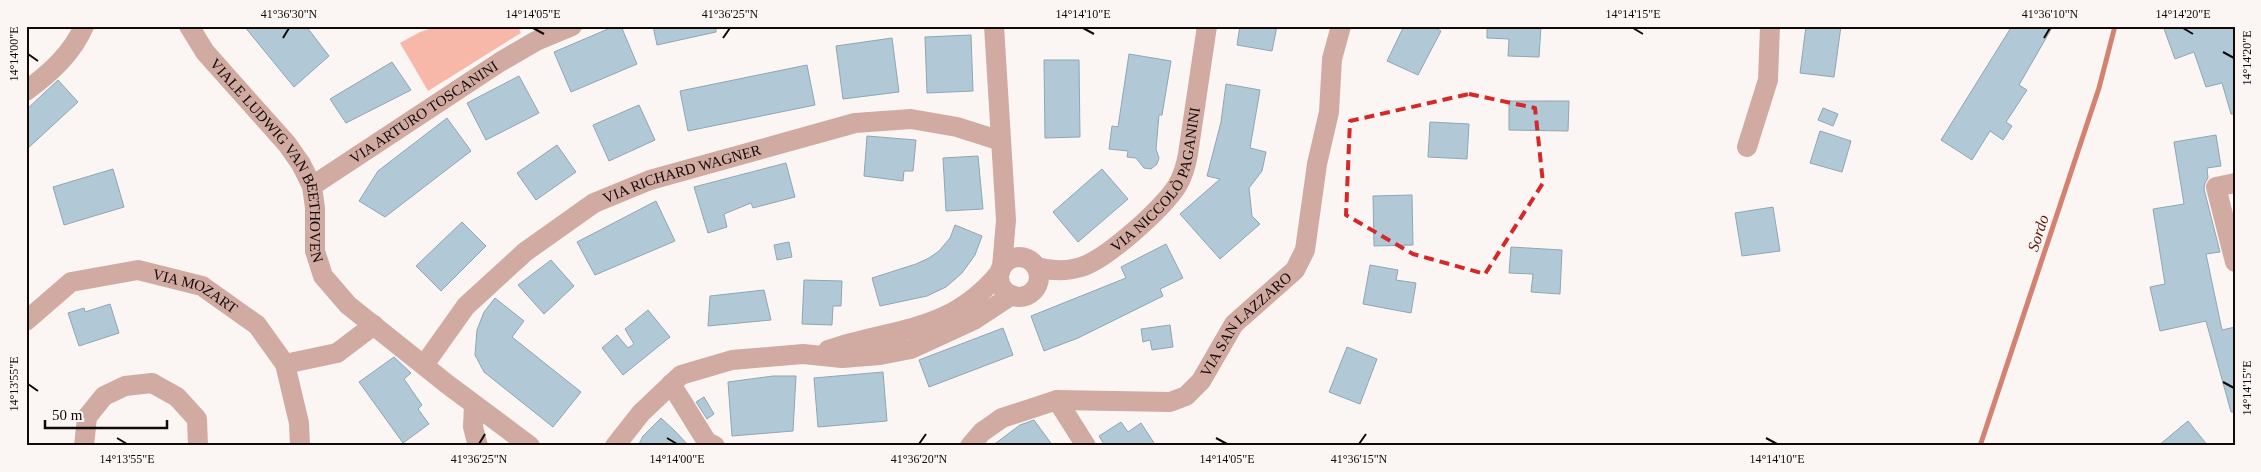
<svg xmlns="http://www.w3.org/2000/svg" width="2261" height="472" font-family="'Times New Roman',serif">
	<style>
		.green { fill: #f7b8a9 }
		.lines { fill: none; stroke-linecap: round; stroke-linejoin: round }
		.stream { stroke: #d2826e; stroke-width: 5 }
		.building { fill: #b1c9d6; stroke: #8fa6b3 }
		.minor { stroke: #d1aba1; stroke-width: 20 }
		.marked { fill: none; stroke: #d62828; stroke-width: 4; stroke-dasharray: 10 6; stroke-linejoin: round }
		.ticks { fill: none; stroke: #110907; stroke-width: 2 }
		.labels { text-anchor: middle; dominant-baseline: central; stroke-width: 4; stroke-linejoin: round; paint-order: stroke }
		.street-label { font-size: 15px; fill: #110907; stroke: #fbf6f4 }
		.water-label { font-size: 16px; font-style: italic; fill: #5f1706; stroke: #fbf6f4 }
		.neatline { fill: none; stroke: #110907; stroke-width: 2 }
		.ticks-label { font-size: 12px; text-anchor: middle; fill: #110907 }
	</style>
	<rect width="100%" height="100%" fill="#fbf6f4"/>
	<polygon class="green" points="438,26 518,26 521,33 428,91 400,43 420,32"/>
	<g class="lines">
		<polyline class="stream" points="1980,446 2099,88 2115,26"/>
	</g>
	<g class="building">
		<polygon points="244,26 306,26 329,56 294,87"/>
		<polygon points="615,26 621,26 637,64 571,92 554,52"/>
		<polygon points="653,26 716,26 716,32 657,45"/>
		<polygon points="1240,26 1277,26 1272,51 1237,45"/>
		<polygon points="1404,26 1431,26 1441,31 1418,75 1387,61"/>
		<polygon points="1487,26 1541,26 1539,57 1508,56 1509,39 1487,38"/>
		<polygon points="1806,26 1841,26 1834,77 1800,73"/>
		<polygon points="2012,26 2053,26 2019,85 2027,90 2006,122 2012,126 2003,140 1990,131 1972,160 1941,140"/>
		<polygon points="2163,26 2235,26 2235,114 2231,114 2222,83 2206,87 2194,52 2175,59"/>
		<polygon points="971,35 973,91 927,93 925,37"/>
		<polygon points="892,38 899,92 843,99 836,46"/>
		<polygon points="1129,54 1171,61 1162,115 1159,115 1156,149 1159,158 1157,164 1151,169 1144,168 1136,158 1127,157 1128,151 1109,149 1112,126 1118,127"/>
		<polygon points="1044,60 1079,60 1080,137 1045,138"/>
		<polygon points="392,62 411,90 346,123 330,99"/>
		<polygon points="807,65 815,105 688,131 680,91"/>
		<polygon points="519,76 539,113 486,140 467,103"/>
		<polygon points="58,80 78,102 26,150 26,110"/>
		<polygon points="1226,84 1260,90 1250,148 1266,152 1262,171 1249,188 1252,216 1260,224 1220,259 1180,214 1220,179 1207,176 1221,122"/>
		<polygon points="1509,101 1569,101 1568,131 1509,130"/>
		<polygon points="639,105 655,140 609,161 593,125"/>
		<polygon points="1823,108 1838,114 1833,126 1818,120"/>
		<polygon points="447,118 471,151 385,217 359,201 378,171"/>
		<polygon points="1430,122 1469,124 1467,159 1428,157"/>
		<polygon points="1820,131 1851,141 1842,172 1810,163"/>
		<polygon points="2216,135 2221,166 2207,168 2208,178 2205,183 2204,189 2220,252 2206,254 2222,330 2235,327 2235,412 2231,412 2206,321 2160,331 2150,287 2165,284 2153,209 2184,204 2174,142"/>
		<polygon points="867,136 916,140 913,171 904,171 903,181 864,176"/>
		<polygon points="557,145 576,172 536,200 517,173"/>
		<polygon points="978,156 983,209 946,211 943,158"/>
		<polygon points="786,163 795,197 753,208 751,203 724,214 727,227 708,233 694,187"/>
		<polygon points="113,169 124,207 64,225 53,187"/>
		<polygon points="1102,169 1128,199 1078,242 1053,212"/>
		<polygon points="1412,195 1413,245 1374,246 1373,196"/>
		<polygon points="656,201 675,241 595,275 577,242"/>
		<polygon points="1773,207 1780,251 1742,256 1735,213"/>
		<polygon points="462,222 486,246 441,291 416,266"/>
		<polygon points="955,225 982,236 975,255 962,273 946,287 927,296 880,306 872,278 916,264 929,258 939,251 950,238"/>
		<polygon points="789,242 792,257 777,260 774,245"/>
		<polygon points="1166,244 1183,278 1160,289 1163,296 1078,338 1044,351 1031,316 1126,278 1121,267"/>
		<polygon points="1511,247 1562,250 1560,294 1531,292 1533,274 1509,273"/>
		<polygon points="551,260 574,286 544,314 518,285"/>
		<polygon points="1370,265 1398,270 1396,280 1416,283 1411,313 1363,304"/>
		<polygon points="804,280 842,281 841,306 833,306 832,325 802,324"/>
		<polygon points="764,290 771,320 708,326 710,296"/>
		<polygon points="495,298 524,321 512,337 581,392 553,427 484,372 475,355 477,330 484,312"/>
		<polygon points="110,304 119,333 79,346 68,313 84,308 85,312"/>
		<polygon points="648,310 670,337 623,375 602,348 617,335 628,348 634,344 625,329"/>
		<polygon points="1170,325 1173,347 1152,350 1150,340 1143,342 1141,329"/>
		<polygon points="1003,328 1013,355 929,387 919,360"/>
		<polygon points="1347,347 1377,359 1360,404 1329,392"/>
		<polygon points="394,357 411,373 404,379 422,405 418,409 429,424 403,443 359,382"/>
		<polygon points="883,372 887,421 818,427 814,378"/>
		<polygon points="773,376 796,376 793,431 732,436 728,382"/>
		<polygon points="704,397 714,414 707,419 696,402"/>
		<polygon points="661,418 675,431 689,446 638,446 643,436"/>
		<polygon points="1034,420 1053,446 992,446 1020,425"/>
		<polygon points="2188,421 2208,446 2158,446"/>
		<polygon points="1121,422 1128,432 1141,423 1156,446 1105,446 1099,436"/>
	</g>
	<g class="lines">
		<g class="minor">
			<path id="s1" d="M189,26L205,52L287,144L301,164L312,186L315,208V251L323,276L348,305L447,384L530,446"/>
			<polyline points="994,26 1006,220 1002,267"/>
			<path d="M26,91C50,73 72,54 84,26"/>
			<polyline points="1747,147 1768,80 1770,26"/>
			<polyline points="2235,183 2216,187 2235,262"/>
			<path id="s2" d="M312,186L500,62L536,41L572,26"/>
			<circle cx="1019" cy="277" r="20"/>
			<path id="s3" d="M1036,267C1051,271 1065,272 1081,267C1107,259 1162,209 1177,186C1183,176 1186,166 1188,154L1207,26"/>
			<path id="s4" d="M26,321L71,282L138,270L202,286L257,325L285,364L337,353L374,325"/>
			<path d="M828,350C894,327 950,334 1000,272"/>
			<polyline points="285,364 299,423 300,446"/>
			<path id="s5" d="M424,365L466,306L525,252L594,203L650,180L855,123L911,119L957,127L1001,141"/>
			<polyline points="671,384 707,442 715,446"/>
			<polyline points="1057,400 1086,446"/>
			<polyline points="474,405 473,427 478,446"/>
			<polyline points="84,446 87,417 104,396 125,386 152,383 177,397 197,419 198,446"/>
			<polyline points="615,446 641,413 681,375 732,360 803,354 842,358 880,355 911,349 974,320 1012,295"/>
			<path id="s6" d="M970,446L982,432L1002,418L1057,400L1170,402L1186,396L1201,381L1234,324L1295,270L1305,250L1317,164L1329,112L1332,59L1341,26"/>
		</g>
	</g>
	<path class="marked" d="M1469,94L1535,108L1543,183L1485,274L1413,254L1346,215L1350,121Z"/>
	<path class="ticks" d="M533,28L544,34M1083,28L1094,34M1633,28L1643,34M2183,28L2193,34M283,38L289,28M723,38L730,28M2044,38L2050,28M2223,52L2234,58M28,54L38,61M2223,382L2234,388M28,384L38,391M117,438L127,444M667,438L677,444M1216,438L1227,444M1766,438L1777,444M479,444L485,434M919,444L926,434M1359,444L1366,434"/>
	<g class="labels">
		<g class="street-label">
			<text stroke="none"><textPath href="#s2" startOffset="134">VIA ARTURO TOSCANINI</textPath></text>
			<text stroke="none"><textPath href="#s1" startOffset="161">VIALE LUDWIG VAN BEETHOVEN</textPath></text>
			<text stroke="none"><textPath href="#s5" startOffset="330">VIA RICHARD WAGNER</textPath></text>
			<text stroke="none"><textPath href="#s3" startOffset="168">VIA NICCOLÒ PAGANINI</textPath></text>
			<text stroke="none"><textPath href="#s4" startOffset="189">VIA MOZART</textPath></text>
			<text stroke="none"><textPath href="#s6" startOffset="325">VIA SAN LAZZARO</textPath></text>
		</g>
		<g class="water-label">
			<text transform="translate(2038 233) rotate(-72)">Sordo</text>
		</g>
	</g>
	<rect width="2261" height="472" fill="none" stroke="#fbf6f4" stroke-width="55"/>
	<path d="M45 420v8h122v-8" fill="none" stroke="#110907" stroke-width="2.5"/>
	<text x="52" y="420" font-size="15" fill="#110907" stroke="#fbf6f4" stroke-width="4" paint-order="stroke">50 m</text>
	<rect x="28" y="28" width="2206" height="416" class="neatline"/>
	<g class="ticks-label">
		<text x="289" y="18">41°36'30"N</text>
		<text x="533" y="18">14°14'05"E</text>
		<text x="730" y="18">41°36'25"N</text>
		<text x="1083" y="18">14°14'10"E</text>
		<text x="1633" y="18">14°14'15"E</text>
		<text x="2050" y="18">41°36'10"N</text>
		<text x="2183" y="18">14°14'20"E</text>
		<text transform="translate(14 54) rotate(-90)" y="4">14°14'00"E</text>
		<text transform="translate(2247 58) rotate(-90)" y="4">14°14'20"E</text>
		<text transform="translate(14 384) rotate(-90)" y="4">14°13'55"E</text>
		<text transform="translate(2247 388) rotate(-90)" y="4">14°14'15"E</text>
		<text x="127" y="463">14°13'55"E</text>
		<text x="479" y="463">41°36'25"N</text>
		<text x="677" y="463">14°14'00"E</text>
		<text x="919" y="463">41°36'20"N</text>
		<text x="1227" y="463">14°14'05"E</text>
		<text x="1359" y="463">41°36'15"N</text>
		<text x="1777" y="463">14°14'10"E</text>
	</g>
</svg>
